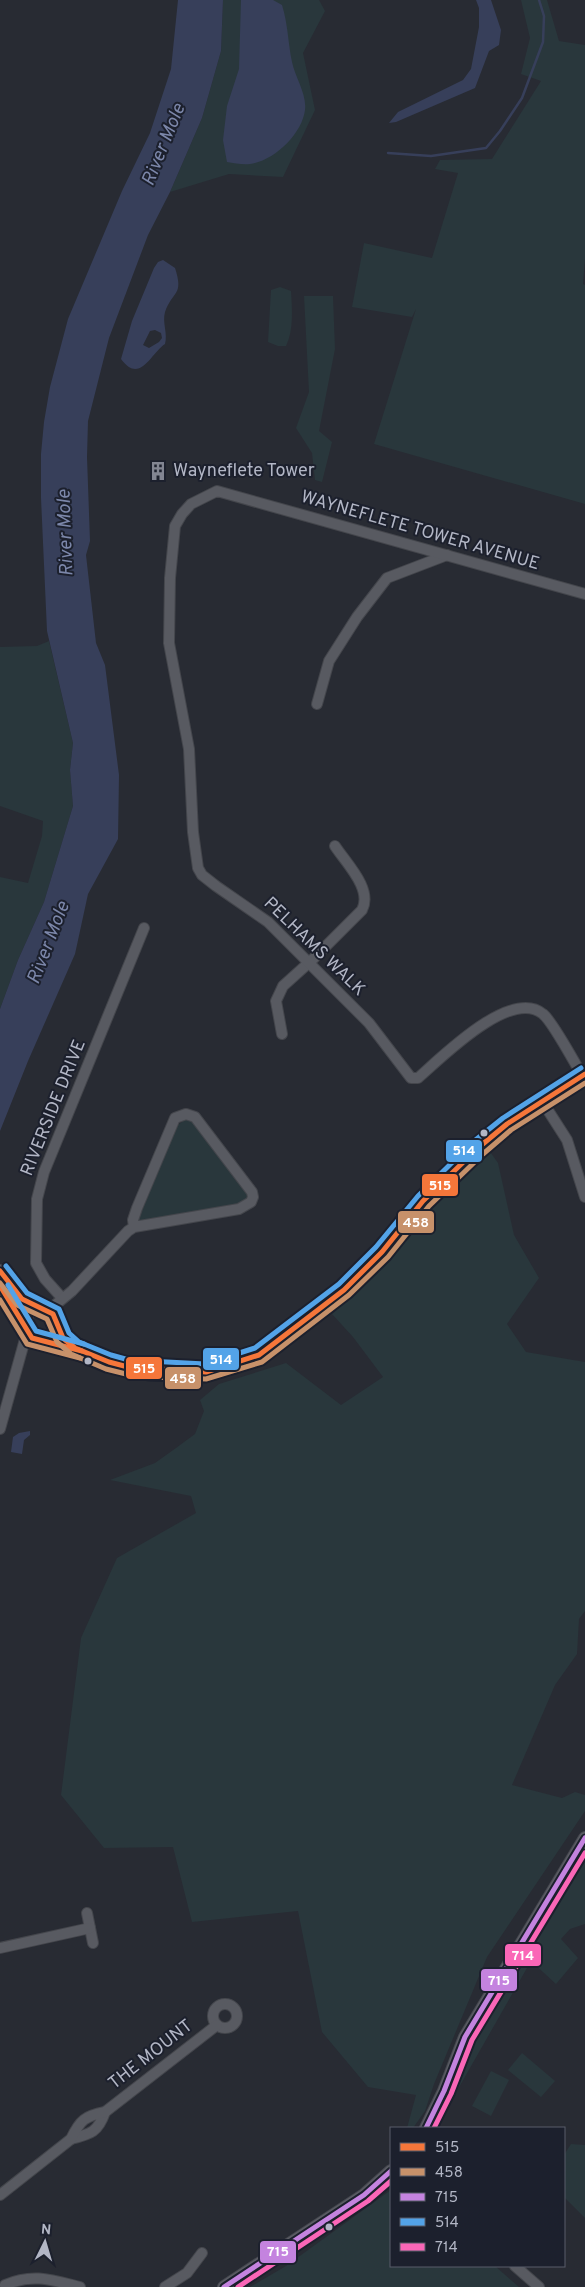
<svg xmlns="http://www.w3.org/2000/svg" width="585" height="2287" font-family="Overpass,sans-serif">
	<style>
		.green { fill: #29373c }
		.water { fill: #373f5a; fill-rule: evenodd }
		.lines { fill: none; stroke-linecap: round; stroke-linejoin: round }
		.stream { stroke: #373f5a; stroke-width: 2.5 }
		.minor-casing { stroke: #44464c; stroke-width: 12 }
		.major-casing { stroke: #464850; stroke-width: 14 }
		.minor { stroke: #585a61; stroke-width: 10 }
		.major { stroke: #5a5c63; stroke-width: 12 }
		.bus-1-casing { stroke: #1c202d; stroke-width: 9 }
		.bus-2-casing { stroke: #1c202d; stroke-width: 9 }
		.bus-3-casing { stroke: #1c202d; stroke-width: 9 }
		.bus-4-casing { stroke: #1c202d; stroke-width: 9 }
		.bus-5-casing { stroke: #1c202d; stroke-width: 9 }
		.bus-1 { stroke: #f5763a; stroke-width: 5 }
		.bus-2 { stroke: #c7916a; stroke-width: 5 }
		.bus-3 { stroke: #c483df; stroke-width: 5 }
		.bus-4 { stroke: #53a3e8; stroke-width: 5 }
		.bus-5 { stroke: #fa66b7; stroke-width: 5 }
		.bus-dot { fill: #b2b6c5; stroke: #1c202d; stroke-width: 2 }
		.labels { text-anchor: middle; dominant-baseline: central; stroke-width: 4; stroke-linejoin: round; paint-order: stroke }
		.poi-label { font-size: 18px; fill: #b2b6c5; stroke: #1c202d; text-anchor: start }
		.street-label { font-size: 18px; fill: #b2b6c5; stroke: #1c202d }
		.water-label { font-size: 19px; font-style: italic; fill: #7c87aa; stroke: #1c202d }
		.line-badge { stroke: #1c202d; stroke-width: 2 }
		.badge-label { font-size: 14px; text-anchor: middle; font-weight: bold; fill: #fff }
	</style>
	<rect width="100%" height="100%" fill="#282b33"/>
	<g class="green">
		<polygon points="223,0 319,0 325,11 303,53 315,110 283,177 229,174 170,192 202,118 221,51"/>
		<polygon points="521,0 547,0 559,41 585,45 585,259 583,284 585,285 585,504 374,444 416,309 412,317 352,307 364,243 432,258 458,173 435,169 440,160 492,159 541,81 521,74 530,38"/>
		<path d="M280,287L291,291C292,308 294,330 286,346H278L268,342L271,290Z"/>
		<polygon points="304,296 333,296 335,349 319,431 332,442 322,482 315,480 312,453 296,428 309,392"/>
		<polygon points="49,641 73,743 70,770 73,806 44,902 18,960 0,1009 0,877 28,883 42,836 43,821 0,806 0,647 37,646"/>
		<polygon points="186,1119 194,1122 249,1196 236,1206 139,1223 138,1217 175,1127"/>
		<polygon points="488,1149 498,1163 514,1235 539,1278 507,1324 526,1352 585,1362 585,1611 579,1619 577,1654 555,1685 512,1785 562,1798 575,1792 585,1795 585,1811 487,1957 434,2084 425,2111 413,2128 407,2128 416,2095 368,2087 322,2032 298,1911 192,1922 173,1847 104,1848 61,1795 81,1638 117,1558 196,1513 191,1496 110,1480 155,1463 176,1448 195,1434 204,1411 200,1400 219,1384 286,1363 341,1405 383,1377 353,1337 332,1314 377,1274 440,1197"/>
		<polygon points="585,1854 585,1924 570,1929 561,1939 578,1958 556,1984 531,1961 450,2103 476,2032 519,1954"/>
		<polygon points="522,2053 555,2081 541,2097 508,2070"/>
		<polygon points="491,2071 509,2080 491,2116 472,2106"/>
		<polygon points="571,2144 585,2145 585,2218 564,2197 564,2155"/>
		<polygon points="391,2190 391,2266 495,2266 519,2287 250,2287 286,2266"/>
	</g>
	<g class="water">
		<polygon points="178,0 223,0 221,51 202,118 170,192 148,235 109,338 88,421 87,457 90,541 86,555 96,643 105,665 119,775 118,839 88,894 75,954 28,1061 0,1131 0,1009 18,960 44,902 73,806 70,770 73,743 47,631 41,498 41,454 44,422 50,387 68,319 122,191 150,133 171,69"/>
		<path d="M241,0H273L282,5C288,24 288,43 292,62C295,77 307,94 305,110C302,134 274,161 250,164C243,165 234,163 227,162L223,140L227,106L239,69Z"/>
		<polygon points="476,0 491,0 501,30 499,45 489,51 475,88 396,122 389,123 398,112 463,80 471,69 479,27 479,8"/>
		<path d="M163,260L175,268C184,296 173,290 165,312C162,323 168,333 165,344C151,353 140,385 121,359L132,321L154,268L158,262ZM155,330L161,333L162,338L159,342L149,348L143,345L150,331Z"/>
		<polygon points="30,1431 30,1435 24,1440 22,1454 11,1452 13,1437 19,1433"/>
	</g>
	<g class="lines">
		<polyline class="stream" points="388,153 431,156 486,148 500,131 522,98 543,42 544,16 539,0"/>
		<g class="minor-casing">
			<g id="minor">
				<polyline points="317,704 329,661 357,617 387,578 447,555"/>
				<path d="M282,1034L276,1001L283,986L313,959L362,910C373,889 346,863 335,846"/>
				<path d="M582,1075C574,1062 553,1022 543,1014C511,987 441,1058 418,1078H411L369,1023L268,922L216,886L202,875L198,868L193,832L189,749L169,643L170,578L175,526L182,514L191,504L217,491L585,594"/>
				<polyline points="542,1101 567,1140 585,1197"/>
				<polyline points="62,1298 45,1279 36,1263 37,1199 44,1172 144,928"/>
				<polyline points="49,1310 72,1291 128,1231 134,1227 239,1209 251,1202 253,1197 252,1192 195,1117 186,1114 175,1118 137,1208 133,1220 134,1227"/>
				<polyline points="0,1429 27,1332"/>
				<polyline points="87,1913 93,1943"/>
				<polyline points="0,1948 90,1928"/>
				<circle cx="225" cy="2016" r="12"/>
				<path d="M71,2139C91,2134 98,2132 105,2112"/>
				<path d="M0,2195L71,2139C80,2120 85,2116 105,2112L217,2025"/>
				<polyline points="515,2266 539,2287"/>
				<path d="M5,2285C33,2273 52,2280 80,2287"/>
				<polyline points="165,2287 187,2273 202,2253"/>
			</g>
		</g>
		<g class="major-casing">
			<g id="major">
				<polyline points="0,1271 19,1297 37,1308"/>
				<path d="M0,1287L27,1332C41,1346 68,1345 87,1353C137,1374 211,1382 260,1355C274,1347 287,1336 299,1326C328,1303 356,1279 381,1253C402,1231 419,1205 441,1184C484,1140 533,1106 585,1074"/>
				<path d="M25,1327C26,1294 67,1310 55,1331C52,1336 47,1339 42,1340"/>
				<polyline points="426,2128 444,2091 465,2037 585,1838"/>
				<polyline points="224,2287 364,2195 391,2171"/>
			</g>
		</g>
		<use href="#minor" class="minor"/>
		<use href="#major" class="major"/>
		<g class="bus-1-casing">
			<g id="bus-1">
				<polyline points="0,1271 22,1299 53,1314 63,1338 75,1348 109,1362 128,1367 206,1372 259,1355 344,1290 382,1252 423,1201 478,1148 507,1124 585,1074"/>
				<polyline points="2,1289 32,1338 82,1351"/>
			</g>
		</g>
		<g class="bus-2-casing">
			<g id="bus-2">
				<polyline points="0,1283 17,1305 47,1319 57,1342 71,1354 106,1369 126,1374 150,1377 206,1379 262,1362 349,1295 388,1257 429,1206 483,1154 511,1130 585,1083"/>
				<polyline points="0,1300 27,1344 80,1358"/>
			</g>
		</g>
		<g class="bus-3-casing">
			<g id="bus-3">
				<polyline points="426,2128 444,2091 465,2037 585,1838"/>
				<polyline points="224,2287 364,2195 391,2171"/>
			</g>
		</g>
		<g class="bus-4-casing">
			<g id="bus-4">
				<polyline points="6,1266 27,1293 59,1309 69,1333 79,1342 111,1355 129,1360 205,1364 255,1348 339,1284 376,1247 418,1196 473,1142 503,1118 581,1068"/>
				<polyline points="8,1285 36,1331 84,1344"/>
			</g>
		</g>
		<g class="bus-5-casing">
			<g id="bus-5">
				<polyline points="434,2128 451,2094 472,2040 585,1853"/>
				<polyline points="238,2287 368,2201 391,2181"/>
			</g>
		</g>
		<use href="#bus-1" class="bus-1"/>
		<use href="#bus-2" class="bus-2"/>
		<use href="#bus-3" class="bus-3"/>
		<use href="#bus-4" class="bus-4"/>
		<use href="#bus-5" class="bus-5"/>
	</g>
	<defs>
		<g id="building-bare" transform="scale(1.5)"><path d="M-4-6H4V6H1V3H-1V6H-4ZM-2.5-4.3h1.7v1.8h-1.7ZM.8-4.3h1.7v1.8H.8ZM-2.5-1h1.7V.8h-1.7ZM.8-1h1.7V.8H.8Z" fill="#828592" stroke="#1c202d" stroke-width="2.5" paint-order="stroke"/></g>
	</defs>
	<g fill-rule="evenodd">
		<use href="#building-bare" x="158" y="471"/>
	</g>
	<g class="bus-dot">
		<circle cx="484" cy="1133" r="4.5"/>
		<circle cx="88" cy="1361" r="4.5"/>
		<circle cx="329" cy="2227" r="4.5"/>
	</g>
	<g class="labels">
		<g class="poi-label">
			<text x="173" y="471">Wayneflete Tower</text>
		</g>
		<g class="street-label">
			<text transform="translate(420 531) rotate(16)">WAYNEFLETE TOWER AVENUE</text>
			<text transform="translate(314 947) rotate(44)">PELHAMS WALK</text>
			<text transform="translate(54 1108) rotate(-68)">RIVERSIDE DRIVE</text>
			<text transform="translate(151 2055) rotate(-38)">THE MOUNT</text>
		</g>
		<g class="water-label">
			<text transform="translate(164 145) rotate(-68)">River Mole</text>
			<text transform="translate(66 533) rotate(-92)">River Mole</text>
			<text transform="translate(49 943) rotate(-69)">River Mole</text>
		</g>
	</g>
	<g class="line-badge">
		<rect x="445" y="1139" width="38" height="24" rx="5" fill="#53a3e8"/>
		<rect x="421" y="1173" width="38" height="24" rx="5" fill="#f5763a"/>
		<rect x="397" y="1210" width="38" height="24" rx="5" fill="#c7916a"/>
		<rect x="202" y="1347" width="38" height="24" rx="5" fill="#53a3e8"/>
		<rect x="125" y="1356" width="38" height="24" rx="5" fill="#f5763a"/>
		<rect x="164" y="1366" width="38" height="24" rx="5" fill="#c7916a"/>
		<rect x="504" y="1943" width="38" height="24" rx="5" fill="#fa66b7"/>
		<rect x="480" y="1968" width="38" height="24" rx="5" fill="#c483df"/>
		<rect x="259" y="2240" width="38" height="24" rx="5" fill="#c483df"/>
	</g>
	<g class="badge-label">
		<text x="464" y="1155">514</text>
		<text x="440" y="1190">515</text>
		<text x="416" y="1227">458</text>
		<text x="221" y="1364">514</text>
		<text x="144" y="1373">515</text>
		<text x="183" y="1383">458</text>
		<text x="523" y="1960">714</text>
		<text x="499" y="1985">715</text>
		<text x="278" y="2256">715</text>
	</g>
	<rect x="390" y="2127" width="175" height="140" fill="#1c202d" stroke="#585c6a"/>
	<rect x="400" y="2143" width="25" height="8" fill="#f5763a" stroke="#585c6a"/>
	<text x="435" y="2152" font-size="15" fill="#b2b6c5">515</text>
	<rect x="400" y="2168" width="25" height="8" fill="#c7916a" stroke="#585c6a"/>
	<text x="435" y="2177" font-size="15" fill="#b2b6c5">458</text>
	<rect x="400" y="2193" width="25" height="8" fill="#c483df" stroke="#585c6a"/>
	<text x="435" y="2202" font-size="15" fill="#b2b6c5">715</text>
	<rect x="400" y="2218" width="25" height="8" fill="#53a3e8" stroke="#585c6a"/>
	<text x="435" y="2227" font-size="15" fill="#b2b6c5">514</text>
	<rect x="400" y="2243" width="25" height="8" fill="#fa66b7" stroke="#585c6a"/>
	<text x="435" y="2252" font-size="15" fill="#b2b6c5">714</text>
	<g transform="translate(45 2242) rotate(5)" stroke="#1c202d" stroke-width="4" paint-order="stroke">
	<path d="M0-4L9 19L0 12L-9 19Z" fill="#b2b6c5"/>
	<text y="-8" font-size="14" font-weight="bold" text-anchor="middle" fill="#b2b6c5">N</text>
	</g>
</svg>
